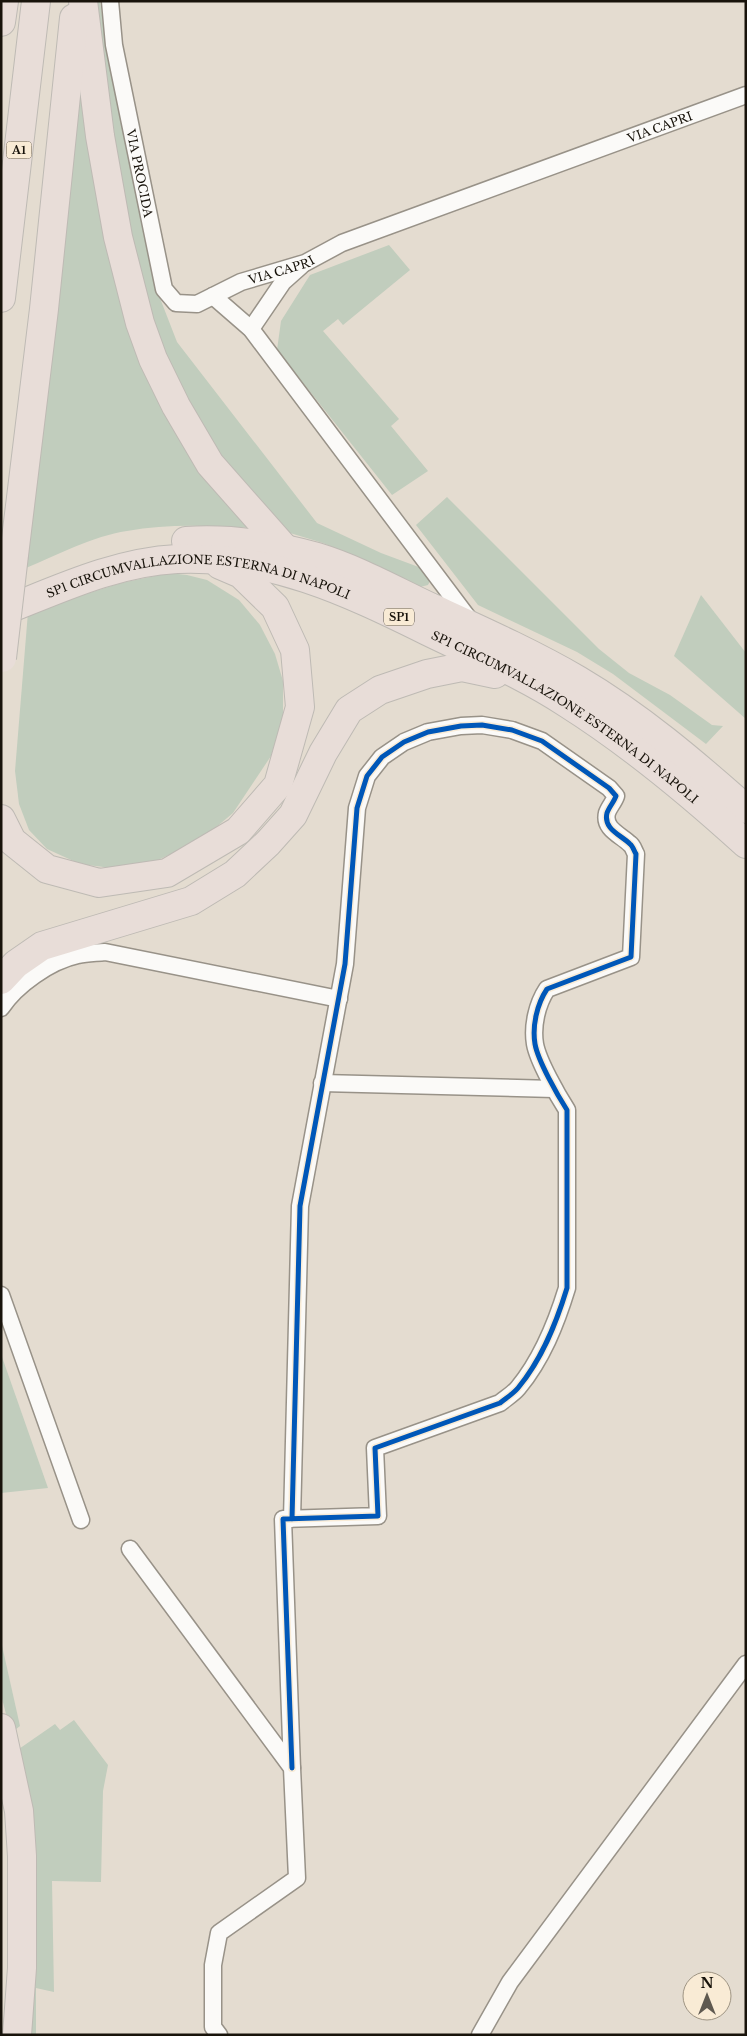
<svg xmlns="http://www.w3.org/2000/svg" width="747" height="2036" font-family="'Libre Baskerville',serif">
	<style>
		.green { fill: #c1cdbd }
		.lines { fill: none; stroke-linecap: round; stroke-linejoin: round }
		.street-casing { stroke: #989288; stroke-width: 19 }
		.highway-casing { stroke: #bebab4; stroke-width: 30 }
		.street { stroke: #fbfaf8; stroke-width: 16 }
		.highway { stroke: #e8ddd8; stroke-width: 28 }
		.highway-bridge-casing { stroke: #bebab4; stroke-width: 30; stroke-linecap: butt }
		.highway-bridge { stroke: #e8ddd8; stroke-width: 28 }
		.cycleway-casing { stroke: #f9ebd5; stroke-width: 8 }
		.cycleway { stroke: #0057b8; stroke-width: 5 }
		.labels { text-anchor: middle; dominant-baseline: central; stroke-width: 4.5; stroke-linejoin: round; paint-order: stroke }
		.shield { fill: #f9ebd5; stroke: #5c5448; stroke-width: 1 }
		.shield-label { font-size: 11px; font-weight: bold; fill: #18130b }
		.street-label { font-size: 12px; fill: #18130b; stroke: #f9ebd5 }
	</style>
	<rect width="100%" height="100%" fill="#e4dcd0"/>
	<g class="green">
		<polygon points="95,1 100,1 106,45 158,293 177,342 317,523 381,553 424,569 431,579 428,585 416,588 371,563 323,543 290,533 254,497 216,455 164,360 131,256"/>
		<path d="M75,96H89L133,322L254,528C212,526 169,523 127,531C93,536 57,555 26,568Z"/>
		<polygon points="389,245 410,270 343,325 338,319 323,331 399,419 391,426 428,471 392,495 277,350 281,321 310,275"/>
		<polygon points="447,497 599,649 629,673 670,695 712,725 723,726 706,744 613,674 577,652 478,605 416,525"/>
		<polygon points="169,573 187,575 207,580 239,600 260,625 275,654 283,681 283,717 271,756 233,813 202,839 158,860 119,869 80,864 47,849 29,830 19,804 15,771 28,612 121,583"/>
		<polygon points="701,595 746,653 746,719 674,656"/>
		<polygon points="1,1354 48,1488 1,1493"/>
		<polygon points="1,1641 20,1726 11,1733 1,1695"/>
		<polygon points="74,1720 108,1765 103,1791 101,1882 52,1881 54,1992 36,1988 36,2035 25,2035 16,1751 55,1724 60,1730"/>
	</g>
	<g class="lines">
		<g class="street-casing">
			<g id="street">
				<path id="s1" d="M110,1L114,45L164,289L176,303L197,304L241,282L305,263L342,243L746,95"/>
				<polyline points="213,296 251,329 472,623"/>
				<polyline points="251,329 283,282 301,266"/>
				<path d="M1,1008C16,985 50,961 78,955C86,953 96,953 105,952L339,999"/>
				<polyline points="322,1083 554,1089"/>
				<polyline points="1,1295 81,1520"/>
				<path d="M292,1519L300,1206L345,964L357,808L367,776L382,757L404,742L428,732L461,726L482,725L512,730L542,741L609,788L616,796C614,802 609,807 607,813C603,829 621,835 630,844C633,846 634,851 636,854L631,957L547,989C537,1004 532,1026 535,1044C538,1061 558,1096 567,1110V1288C556,1324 542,1359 518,1388C513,1394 506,1398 500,1403L375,1448L378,1516L283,1519L292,1768"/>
				<polyline points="130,1549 292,1768 297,1878 219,1933 213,1965 213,2027 219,2035"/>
				<polyline points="480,2035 510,1982 746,1664"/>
			</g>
		</g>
		<g class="highway-casing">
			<g id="highway">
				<polyline points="83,1 100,136 118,237 140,323 153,359 176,406 210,464 286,550"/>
				<polyline points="1,22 4,1"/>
				<polyline points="1,298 36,1"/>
				<path d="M186,541C229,538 275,545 317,557C356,569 392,589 428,606C478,629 530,652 578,680C639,716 693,762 746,809"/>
				<polyline points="14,555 44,309 74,18"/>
				<path id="s2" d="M1,612C57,590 115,562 177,559C270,555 346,591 427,631C474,654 524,675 568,704C631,744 690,793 746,844"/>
				<polyline points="1,819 12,841 47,869 99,883 167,873 238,831 278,785 300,707 295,650 275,607 241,574 220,565"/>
				<polyline points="1,980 16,964 42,946 191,901 235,874 268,843 293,815 323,753 349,710 380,690 427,674 462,667 495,674"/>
				<polyline points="1,1728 19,1811 22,1856 22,1968 17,2035"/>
			</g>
		</g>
		<use href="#street" class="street"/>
		<use href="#highway" class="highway"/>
		<g class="highway-bridge-casing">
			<polyline id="highway-bridge" points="2,658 14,555"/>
		</g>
		<use href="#highway-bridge" class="highway-bridge"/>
		<g class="cycleway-casing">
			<path id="cycleway" d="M292,1519L300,1206L345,964L357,808L367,776L382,757L404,742L428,732L461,726L482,725L512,730L542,741L609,788L616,796C614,802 609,807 607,813C603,829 621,835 630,844C633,846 634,851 636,854L631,957L547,989C537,1004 532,1026 535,1044C538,1061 558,1096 567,1110V1288C556,1324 542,1359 518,1388C513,1394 506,1398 500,1403L375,1448L378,1516L283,1519L292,1768"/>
		</g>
		<use href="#cycleway" class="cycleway"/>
	</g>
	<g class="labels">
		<g class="shield">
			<rect x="6.5" y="141.5" width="25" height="17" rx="4"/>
			<rect x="384" y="608.5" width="30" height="17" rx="4"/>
		</g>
		<g class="shield-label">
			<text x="19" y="150">A1</text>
			<text x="399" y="617">SP1</text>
		</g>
		<g class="street-label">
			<text stroke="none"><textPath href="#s1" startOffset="829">VIA CAPRI</textPath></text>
			<text stroke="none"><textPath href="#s1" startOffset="175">VIA PROCIDA</textPath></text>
			<text stroke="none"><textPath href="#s1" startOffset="424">VIA CAPRI</textPath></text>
			<text stroke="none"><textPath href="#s2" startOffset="206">SP1 CIRCUMVALLAZIONE ESTERNA DI NAPOLI</textPath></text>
			<text stroke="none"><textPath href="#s2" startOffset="611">SP1 CIRCUMVALLAZIONE ESTERNA DI NAPOLI</textPath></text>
		</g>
	</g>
	<rect width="747" height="2036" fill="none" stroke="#18130b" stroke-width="5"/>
	<g transform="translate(707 1996)"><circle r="24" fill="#f9ebd5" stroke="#9f9584"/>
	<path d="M0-4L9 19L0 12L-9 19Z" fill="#5f5950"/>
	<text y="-8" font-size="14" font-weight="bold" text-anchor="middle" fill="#18130b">N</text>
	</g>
</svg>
